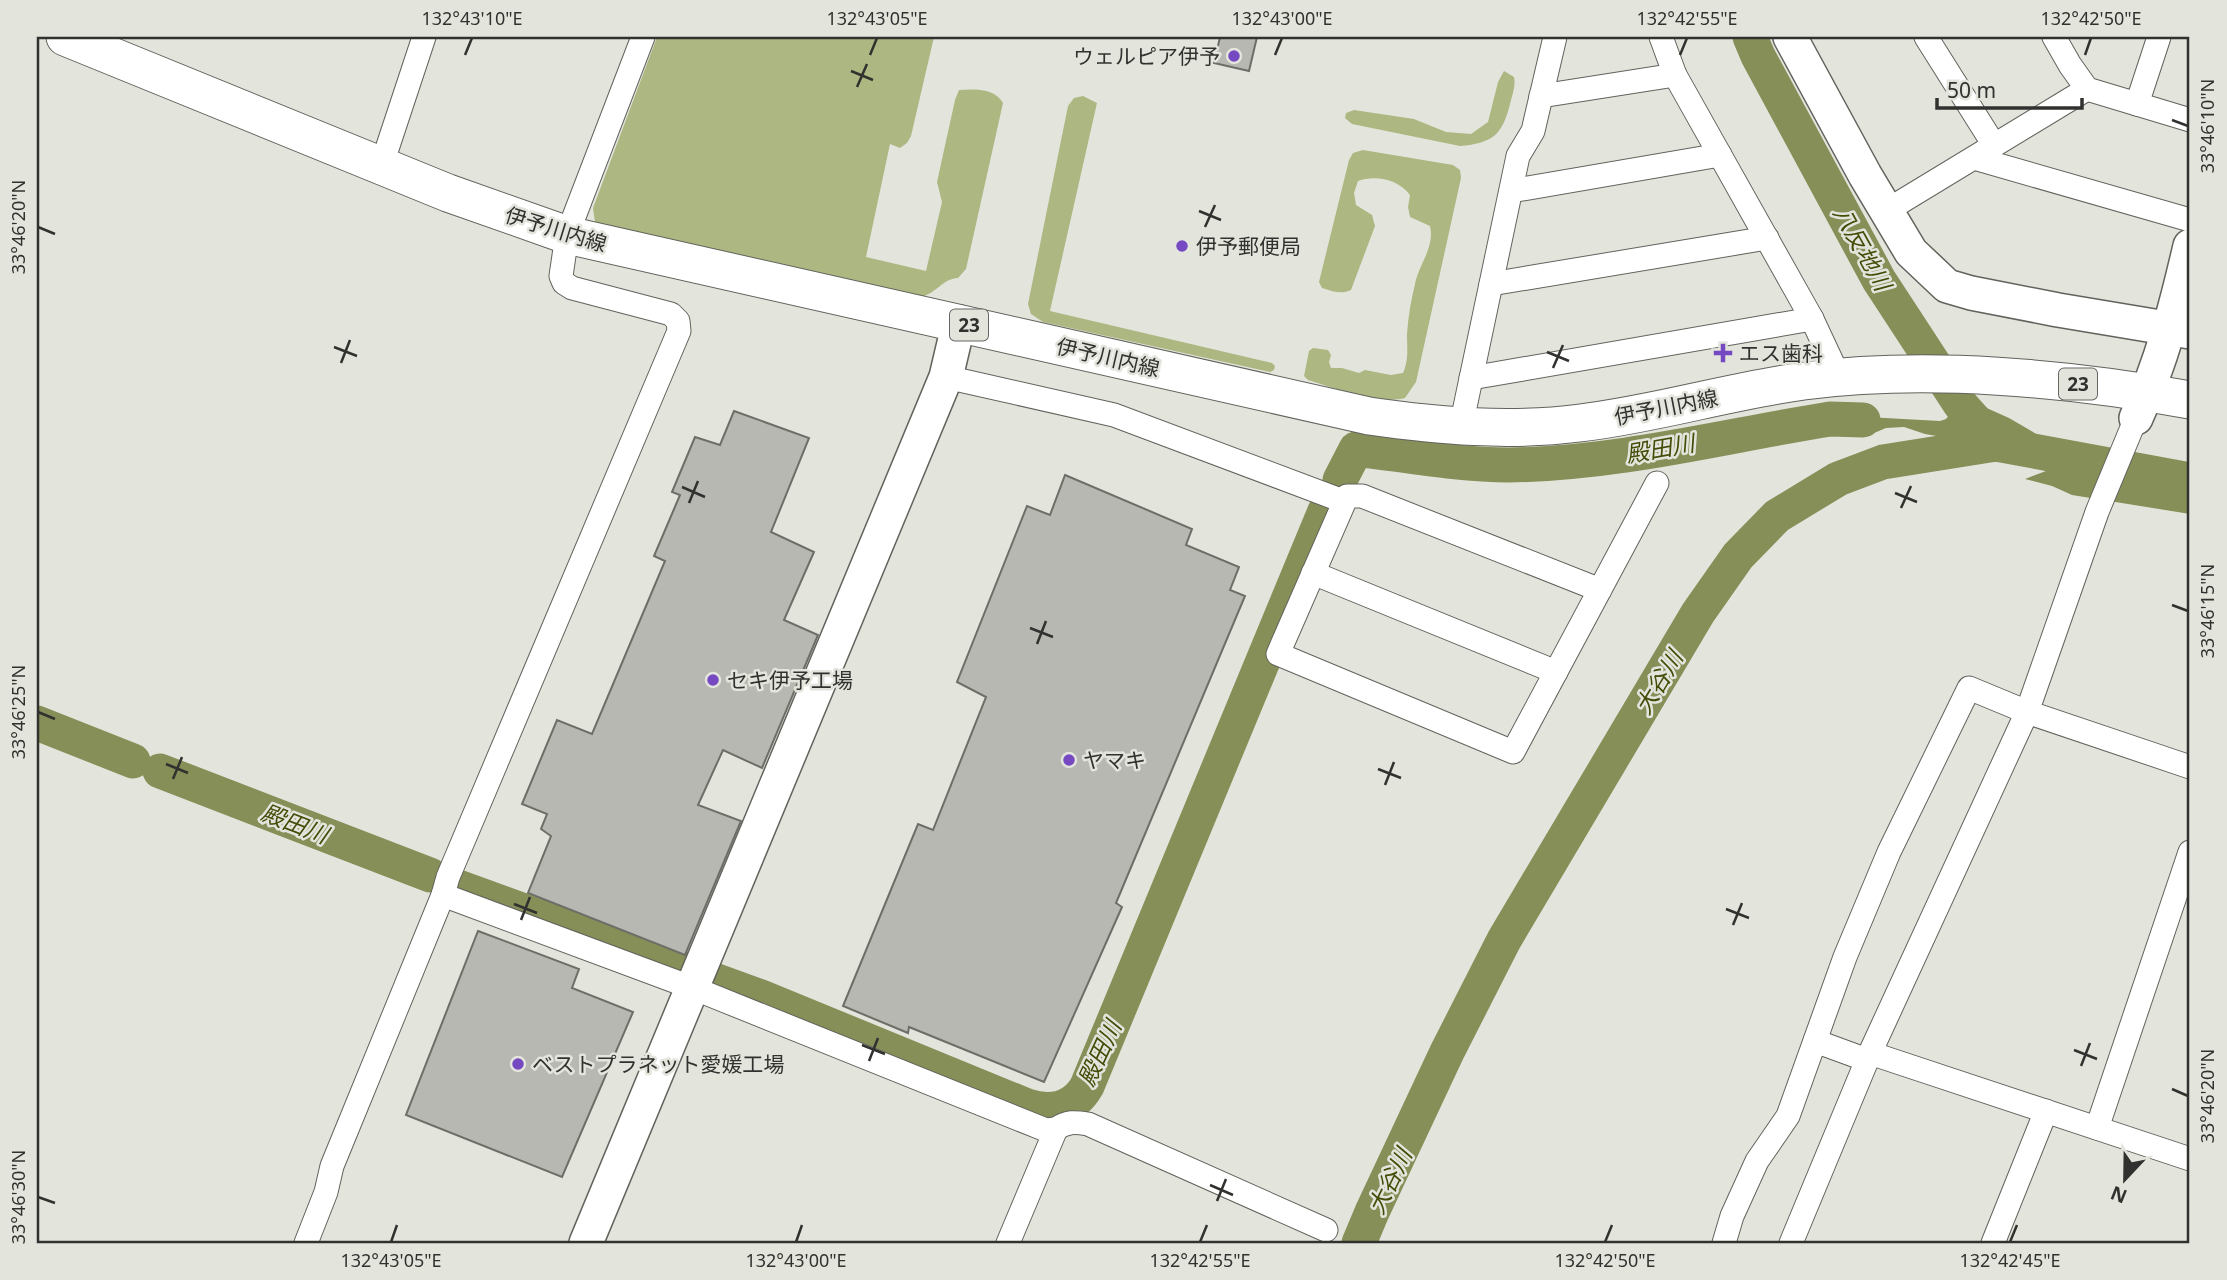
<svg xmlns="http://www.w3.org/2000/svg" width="2227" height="1280" font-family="'Noto Sans','Noto Sans JP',sans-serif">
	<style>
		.green { fill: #adb781 }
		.water { fill: #868f57 }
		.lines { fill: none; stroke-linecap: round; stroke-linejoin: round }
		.river { stroke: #868f57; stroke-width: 35 }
		.building { fill: #b7b8b1; stroke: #6d6e67; stroke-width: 2 }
		.street-casing { stroke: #61635c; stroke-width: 25 }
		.secondary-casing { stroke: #61635c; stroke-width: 36 }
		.primary-casing { stroke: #61635c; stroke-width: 39 }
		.street { stroke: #fff; stroke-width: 23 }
		.secondary { stroke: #fff; stroke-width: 33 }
		.primary { stroke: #fff; stroke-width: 37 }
		.ticks { fill: none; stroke: #31322f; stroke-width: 2.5 }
		.poi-dot { fill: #7549c1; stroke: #e3e5dd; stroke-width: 2.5 }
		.labels { text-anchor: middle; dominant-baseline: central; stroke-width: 5; stroke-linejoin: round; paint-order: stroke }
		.shield { fill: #e3e5dd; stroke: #666863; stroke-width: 2 }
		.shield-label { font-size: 19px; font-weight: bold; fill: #31322f }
		.poi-label { font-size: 21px; fill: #31322f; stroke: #e3e5dd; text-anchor: start }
		.street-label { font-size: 21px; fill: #31322f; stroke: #e3e5dd }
		.water-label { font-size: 23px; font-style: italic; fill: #444c07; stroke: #e3e5dd }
		.neatline { fill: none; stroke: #31322f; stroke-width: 2.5 }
		.ticks-label { font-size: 18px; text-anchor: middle; fill: #31322f }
	</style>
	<rect width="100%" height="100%" fill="#e3e5dd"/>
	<g class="green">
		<path d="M657,37H934L911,136L907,143L900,148L890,144L866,257L926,271L942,202L937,182L955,100L959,90C974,89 995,88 1003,103L966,269L958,278C942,279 937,293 921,297L607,229L595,222L593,208Z"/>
		<path d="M1504,71L1514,77C1516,86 1512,95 1510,104C1502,136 1492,143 1460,146L1352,124L1345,118L1346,113L1354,110L1414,119L1446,132L1471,134L1488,122L1498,82Z"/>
		<polygon points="1083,96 1097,103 1050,311 1272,363 1275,366 1274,370 1270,372 1043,322 1031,314 1028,304 1068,106 1074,98"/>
		<path d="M1363,150L1453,165L1460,170L1461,178L1416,382L1405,398C1380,405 1334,388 1308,380L1304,376L1309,351L1313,348L1328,350L1331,355L1329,362L1331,368H1342L1359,373L1365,370L1391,375L1403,373C1409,359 1407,349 1407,334C1408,317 1411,301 1415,284C1419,264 1435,247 1430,226L1410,217L1408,207L1410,195C1398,179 1375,175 1358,181L1354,193L1356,205L1372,215L1375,226L1351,290C1341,295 1332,291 1322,288L1319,282L1349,160L1353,153Z"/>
	</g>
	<polygon class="water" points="1943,396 1962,397 2009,418 2062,449 2106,470 2127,474 2143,482 2163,482 2182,472 2190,463 2190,514 2072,495 2052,486 2025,479 2046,471 1972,442 1925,434 1904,427 1886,428 1874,433 1863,435 1865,426 1836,424 1817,426 1816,416 1830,415 1940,421 1946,419 1951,413 1950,404"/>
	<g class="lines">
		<g class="river">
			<polyline points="1750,37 1758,56 1879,280 1960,404 1986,433"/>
			<path d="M1340,480L1356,449C1406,455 1458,465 1509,465C1617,464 1724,436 1830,419L1863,420"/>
			<polyline points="37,723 133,761"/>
			<polyline points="160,771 430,875"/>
			<path d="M458,887L761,997L1027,1106C1052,1114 1074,1109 1087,1086L1325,511"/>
			<polyline points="1359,1243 1372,1212 1447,1052 1504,940 1698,613 1738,556 1777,516 1838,479 1883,462 1996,444 2190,480"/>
		</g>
	</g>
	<g class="building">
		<polygon points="1220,37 1257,37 1249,71 1214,63"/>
		<polygon points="734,411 809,438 771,532 814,552 784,620 818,635 762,768 723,750 698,805 741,821 685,955 528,893 551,836 541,829 547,814 522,804 557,720 592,734 665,561 654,556 680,495 672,492 695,437 720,445"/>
		<polygon points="1065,475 1192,529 1186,545 1239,567 1230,590 1245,596 1116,903 1122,907 1044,1082 909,1027 908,1033 843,1006 918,824 933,830 986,697 957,682 1027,506 1050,515"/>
		<polygon points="478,931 579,969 572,988 633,1012 562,1177 406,1115"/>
	</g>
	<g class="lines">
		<g class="street-casing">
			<g id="street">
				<polyline points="1661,37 1675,75 1812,319 1840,379"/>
				<polyline points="1926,37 1994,145"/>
				<polyline points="2054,37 2070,65 2087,89 2190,120"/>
				<polyline points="1541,96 1675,75"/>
				<polyline points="2137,104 2159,37"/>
				<polyline points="1974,158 2190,220"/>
				<polyline points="381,167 424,37"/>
				<polyline points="1511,191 1720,155"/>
				<polyline points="1886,211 2087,89"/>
				<polyline points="1491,284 1767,238"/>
				<polyline points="946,377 1114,415 1343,501"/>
				<polyline points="1471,378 1812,319"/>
				<polyline points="1461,426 1518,156 1533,131 1555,37"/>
				<polyline points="1313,573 1556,672"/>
				<polyline points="1600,590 1362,496 1347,496 1278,654 1513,752 1657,483"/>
				<polyline points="443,895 693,988 1046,1130 1056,1129"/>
				<polyline points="1815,1041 1867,1060"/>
				<polyline points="1870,1053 2190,1159"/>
				<polyline points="2097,1128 2190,852"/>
				<polyline points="306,1243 326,1192 332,1166 443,895 448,877 679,331 678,321 671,314 572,288 564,283 561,276 567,235 643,37"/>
				<path d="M1008,1243L1056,1129C1067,1121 1075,1122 1088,1124L1326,1230"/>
				<polyline points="1724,1243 1732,1216 1757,1161 1788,1116 1845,957 1889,852 1969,688 2027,712 2190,767"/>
				<polyline points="1791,1243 1870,1053 2027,712 2097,512 2136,418"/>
				<polyline points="1993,1243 2046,1111"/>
			</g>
		</g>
		<g class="secondary-casing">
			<g id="secondary">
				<polyline points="1790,37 1865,175 1911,252 1947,286 1971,293 2058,310 2190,332"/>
				<path d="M2136,418C2162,361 2176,306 2190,246"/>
				<polyline points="586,1243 946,377 959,322"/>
			</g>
		</g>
		<g class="primary-casing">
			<path id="primary" d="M65,37L448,193L567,235L1369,416C1439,426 1510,432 1580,423C1656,414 1729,391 1804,381C1927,365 2069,378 2190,400"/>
		</g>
		<use href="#street" class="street"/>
		<use href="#secondary" class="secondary"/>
		<use href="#primary" class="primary"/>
	</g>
	<path class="ticks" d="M465,55L472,38M870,55L877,38M1275,55L1282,38M1680,55L1687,38M2085,55L2091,38M851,71L873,80M857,87L867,64M2172,120L2188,126M1199,211L1221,220M38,227L55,234M1205,227L1215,205M334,347L357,356M1547,352L1569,361M341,363L350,340M1553,368L1563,345M682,487L705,497M1895,493L1917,502M689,503L698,481M1901,508L1911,486M2172,605L2188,611M1030,628L1053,637M1037,644L1046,621M38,712L55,719M166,764L188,773M1378,769L1401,778M173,779L182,757M1385,785L1394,762M514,904L537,913M1726,909L1749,918M521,920L530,897M1733,925L1742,903M862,1045L885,1054M2074,1050L2097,1059M869,1061L878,1038M2081,1066L2090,1043M2172,1089L2188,1096M1210,1185L1233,1195M38,1197L55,1203M1217,1201L1226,1179M391,1242L397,1225M796,1242L802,1225M1200,1242L1207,1225M1605,1242L1612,1225M2010,1242L2017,1225"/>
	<g class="poi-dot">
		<circle cx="1234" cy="56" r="7"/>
		<circle cx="1182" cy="246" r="7"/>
		<path d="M1719.5 342.5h7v7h7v7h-7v7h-7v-7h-7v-7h7z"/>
		<circle cx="713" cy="680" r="7"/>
		<circle cx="1069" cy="760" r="7"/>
		<circle cx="518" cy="1064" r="7"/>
	</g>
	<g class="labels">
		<g class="shield">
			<rect x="950" y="309.5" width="38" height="31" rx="5"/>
			<rect x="2059" y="368.5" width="38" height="31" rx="5"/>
		</g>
		<g class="shield-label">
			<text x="969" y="325">23</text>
			<text x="2078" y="384">23</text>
		</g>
		<g class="poi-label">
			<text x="1220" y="56" text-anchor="end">ウェルピア伊予</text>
			<text x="1196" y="246">伊予郵便局</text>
			<text x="1739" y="353">エス歯科</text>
			<text x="727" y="680">セキ伊予工場</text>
			<text x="1083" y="760">ヤマキ</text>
			<text x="532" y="1064">ベストプラネット愛媛工場</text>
		</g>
		<g class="street-label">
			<text transform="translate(556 229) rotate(17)">伊予川内線</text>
			<text transform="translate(1108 357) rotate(13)">伊予川内線</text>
			<text transform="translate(1666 407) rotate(-11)">伊予川内線</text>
		</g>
		<g class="water-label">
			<text transform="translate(1863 248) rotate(61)">八反地川</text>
			<text transform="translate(1660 448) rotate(-10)">殿田川</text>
			<text transform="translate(1658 682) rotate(-59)">大谷川</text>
			<text transform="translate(295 823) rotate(21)">殿田川</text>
			<text transform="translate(1099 1053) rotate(-65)">殿田川</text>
			<text transform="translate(1389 1181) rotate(-64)">大谷川</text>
		</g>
	</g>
	<rect width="2227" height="1280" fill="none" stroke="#e3e5dd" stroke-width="77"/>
	<g transform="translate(2125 1179) rotate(202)" stroke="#e3e5dd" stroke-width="5" paint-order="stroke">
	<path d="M0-5L12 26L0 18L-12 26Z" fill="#31322f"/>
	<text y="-10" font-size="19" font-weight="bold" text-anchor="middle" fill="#31322f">N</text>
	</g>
	<path d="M1937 98v10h145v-10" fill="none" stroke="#31322f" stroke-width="3.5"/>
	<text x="1947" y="98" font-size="21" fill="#31322f" stroke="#e3e5dd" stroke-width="5" paint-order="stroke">50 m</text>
	<rect x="38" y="38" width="2150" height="1204" class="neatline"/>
	<g class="ticks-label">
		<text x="472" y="25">132°43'10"E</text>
		<text x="877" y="25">132°43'05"E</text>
		<text x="1282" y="25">132°43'00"E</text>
		<text x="1687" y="25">132°42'55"E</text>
		<text x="2091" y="25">132°42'50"E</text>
		<text transform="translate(2208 126) rotate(-90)" y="6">33°46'10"N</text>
		<text transform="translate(19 227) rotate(-90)" y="6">33°46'20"N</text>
		<text transform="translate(2208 611) rotate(-90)" y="6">33°46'15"N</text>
		<text transform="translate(19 712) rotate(-90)" y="6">33°46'25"N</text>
		<text transform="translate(2208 1096) rotate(-90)" y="6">33°46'20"N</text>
		<text transform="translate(19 1197) rotate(-90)" y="6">33°46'30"N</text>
		<text x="391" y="1267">132°43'05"E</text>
		<text x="796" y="1267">132°43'00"E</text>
		<text x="1200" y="1267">132°42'55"E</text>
		<text x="1605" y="1267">132°42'50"E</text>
		<text x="2010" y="1267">132°42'45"E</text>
	</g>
</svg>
